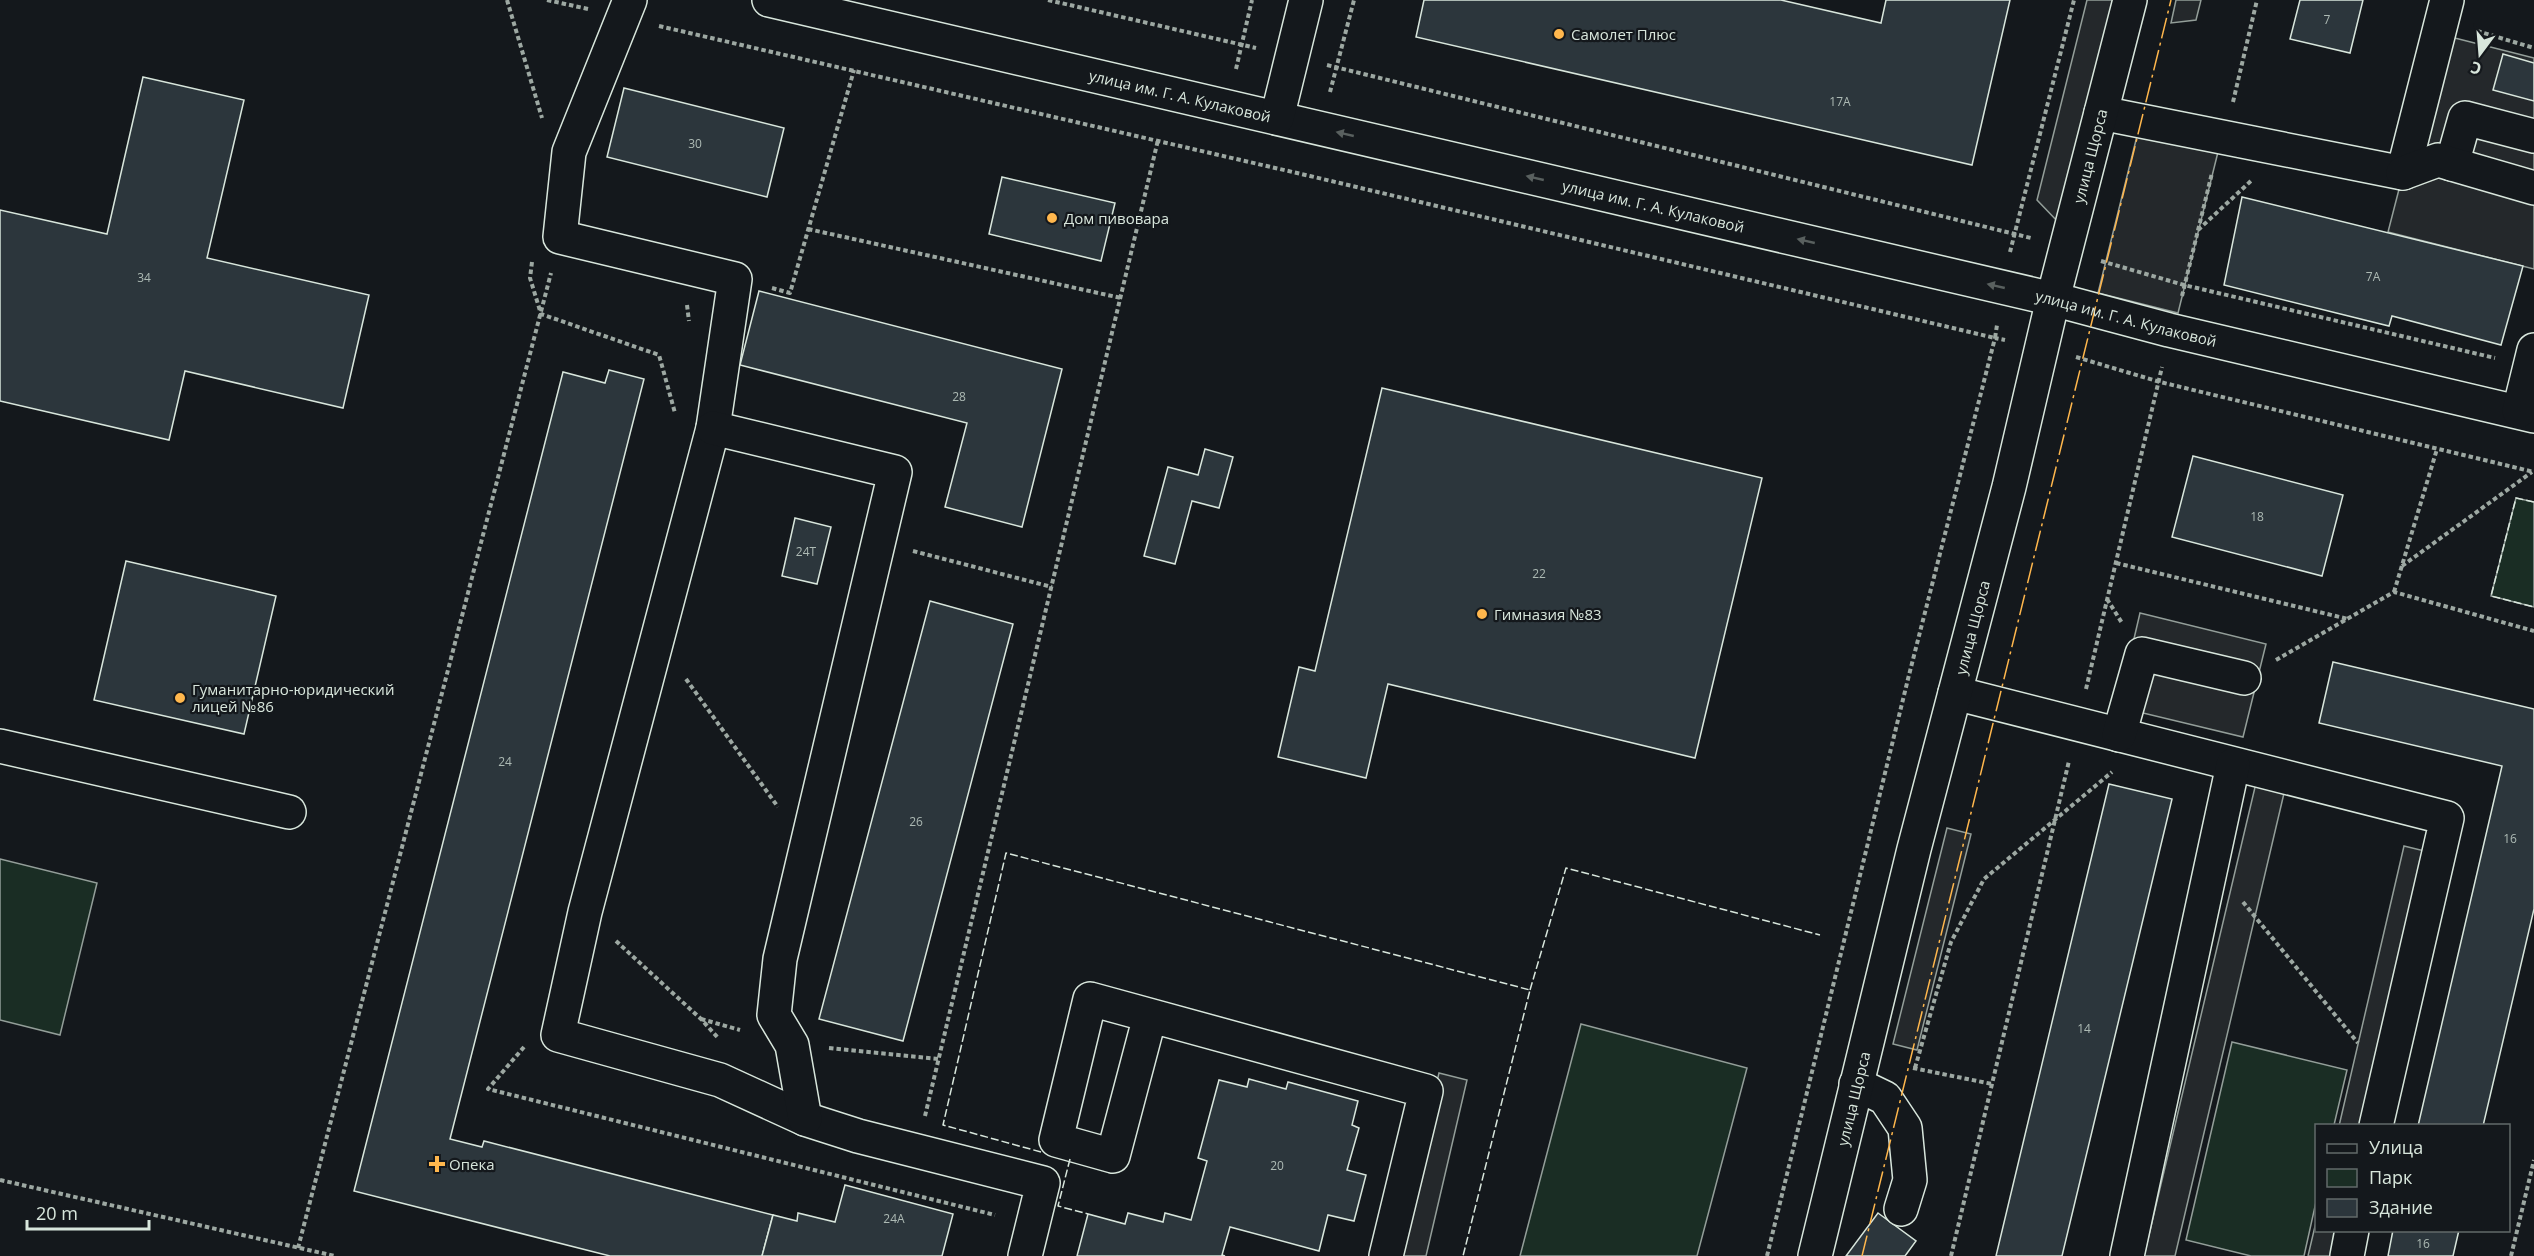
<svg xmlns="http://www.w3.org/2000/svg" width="2534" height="1256" font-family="'Open Sans',sans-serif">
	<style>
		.green { fill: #1a2d24; stroke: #939e99; stroke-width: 1.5 }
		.parking { fill: #24282b; stroke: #939e99; stroke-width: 1.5 }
		.building { fill: #2c363c; stroke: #d8e6dc; stroke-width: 1.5 }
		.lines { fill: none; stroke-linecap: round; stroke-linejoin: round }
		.minor-casing { stroke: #d8e6dc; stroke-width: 36 }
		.path { stroke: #9da8a2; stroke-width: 4; stroke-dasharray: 4.5 3; stroke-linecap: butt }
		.minor { stroke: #14181c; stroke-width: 33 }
		.fence { stroke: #d8e6dc; stroke-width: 1.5; stroke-dasharray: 8 3; stroke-linecap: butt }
		.power { stroke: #ffb74d; stroke-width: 1.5; stroke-dasharray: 21 4.5 3 4.5; stroke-linecap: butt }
		.oneway { fill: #59605f }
		.poi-dot { fill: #ffb74d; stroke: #14181c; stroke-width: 2 }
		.labels { text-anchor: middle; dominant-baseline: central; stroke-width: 4.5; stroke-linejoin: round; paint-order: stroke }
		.number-label { font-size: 12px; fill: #adbab4 }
		.poi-label { font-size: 15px; fill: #d8e6dc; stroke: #14181c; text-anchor: start }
		.street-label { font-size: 15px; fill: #d8e6dc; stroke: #14181c }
	</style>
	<rect width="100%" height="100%" fill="#14181c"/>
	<g class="green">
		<polygon points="2516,498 2534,502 2534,607 2491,596"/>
		<polygon points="0,859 97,883 60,1035 0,1020"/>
		<polygon points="1581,1024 1747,1068 1697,1256 1520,1256"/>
		<polygon points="2232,1042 2347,1070 2334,1125 2316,1126 2316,1202 2304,1256 2251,1256 2186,1240"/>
	</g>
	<g class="parking">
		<polygon points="2087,0 2121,0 2061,225 2037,200"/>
		<polygon points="2176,0 2201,0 2196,20 2171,23"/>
		<polygon points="2439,34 2534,58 2534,269 2388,232"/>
		<polygon points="2138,132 2218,152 2178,313 2098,293"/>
		<polygon points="2140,613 2266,644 2243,737 2118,707"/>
		<polygon points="2256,783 2285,789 2175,1256 2144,1256"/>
		<polygon points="1947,828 1971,834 1917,1050 1893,1044"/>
		<polygon points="2404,846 2433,853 2369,1125 2339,1126"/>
		<polygon points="1439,1073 1467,1080 1426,1256 1396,1256"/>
		<polygon points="2316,1222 2316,1230 2344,1231 2338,1256 2308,1256"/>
	</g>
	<g class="building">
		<polygon points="1424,0 1781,0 1881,23 1886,0 2010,0 1972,165 1416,37"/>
		<polygon points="2300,0 2363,0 2350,53 2290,39"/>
		<polygon points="2503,54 2534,63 2534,101 2493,90"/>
		<polygon points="143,77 244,100 207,258 369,295 343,408 185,371 169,440 0,401 0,210 107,234"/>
		<polygon points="624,88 784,128 767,197 607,157"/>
		<polygon points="1002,177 1115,203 1101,261 989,234"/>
		<polygon points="2242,197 2523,266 2501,345 2392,316 2389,326 2224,285"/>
		<polygon points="759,291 1062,369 1022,527 945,507 967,423 740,365"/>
		<polygon points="609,370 644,379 450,1139 482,1147 484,1141 773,1215 762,1256 610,1256 354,1191 563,372 605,383"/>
		<polygon points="1382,388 1762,478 1695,758 1388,684 1366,778 1278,757 1299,667 1315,671"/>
		<polygon points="1205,449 1233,457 1219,508 1192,501 1175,564 1144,556 1168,467 1198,475"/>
		<polygon points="2193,456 2343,495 2322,576 2172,537"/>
		<polygon points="795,518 831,527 817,584 782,576"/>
		<polygon points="126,561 276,596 244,734 94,700"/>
		<polygon points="930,601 1013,624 903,1041 819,1019"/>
		<polygon points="2333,662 2534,709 2534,909 2483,1126 2418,1126 2502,766 2319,723"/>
		<polygon points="2109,784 2172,799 2062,1256 1996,1256"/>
		<polygon points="1249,1079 1286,1089 1288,1082 1358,1101 1352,1125 1359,1128 1347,1170 1366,1175 1354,1221 1328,1215 1319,1251 1230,1227 1222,1255 1225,1256 1077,1256 1088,1214 1125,1224 1128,1213 1163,1222 1165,1213 1191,1220 1207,1161 1198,1158 1219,1080 1247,1087"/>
		<polygon points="845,1185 953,1214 942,1256 762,1256 773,1215 797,1221 798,1213 835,1222"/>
		<polygon points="1878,1213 1916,1241 1905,1256 1846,1256"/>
		<polygon points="2393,1230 2459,1230 2453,1256 2388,1256"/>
	</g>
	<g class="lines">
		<g class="minor-casing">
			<g id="minor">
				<polyline points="630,0 569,152 560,237 735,279 713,428 585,912 558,1035 720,1080 805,1119 858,1136 1043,1183 1025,1256"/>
				<path id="s1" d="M769,0L2053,299L2169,330L2534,416"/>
				<polyline points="2101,113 2403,173 2447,0"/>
				<polyline points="1277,118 1306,0"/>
				<polyline points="2452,164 2465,118 2534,136"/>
				<polyline points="2403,173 2438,160 2534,188"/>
				<polyline points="2519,411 2534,350"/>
				<polyline points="713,428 895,472 780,959 774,1015 792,1045 805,1119"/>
				<polyline points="1955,693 2447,818 2376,1126"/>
				<polyline points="2119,735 2142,654 2244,678"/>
				<polyline points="0,746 289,812"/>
				<polyline points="1150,1016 1113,1156 1056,1140 1090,999 1426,1091 1386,1256"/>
				<polyline points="1856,1084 1885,1098 1905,1128 1910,1180 1901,1209"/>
				<path id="s2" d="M1815,1256L1914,849L2009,487L2053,299L2130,0"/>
				<polyline points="2127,1256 2233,765"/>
				<polyline points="2347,1256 2352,1230"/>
			</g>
		</g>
		<g class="path">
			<polyline points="507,0 542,118"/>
			<polyline points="547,0 588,9"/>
			<polyline points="1048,0 1256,48"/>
			<polyline points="659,26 1310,176 1995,338 1997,325"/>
			<polyline points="2477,31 2534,48"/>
			<polyline points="1327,65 2031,238"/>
			<polyline points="1236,69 1252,0"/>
			<polyline points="1330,92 1354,0"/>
			<polyline points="2233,102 2257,0"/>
			<polyline points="808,229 1121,298"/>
			<polyline points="2198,230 2252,180"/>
			<polyline points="2010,252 2074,0"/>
			<polyline points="2101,261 2184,285 2495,358"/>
			<polyline points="532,262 530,278 541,314 659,355 675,413"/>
			<polyline points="772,288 790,293 854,70"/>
			<polyline points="2182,296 2212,173"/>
			<polyline points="687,305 689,321"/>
			<polyline points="2076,357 2160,382 2534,472"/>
			<polyline points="913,551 1052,587"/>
			<polyline points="2116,563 2348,619"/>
			<polyline points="2402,566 2532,472"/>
			<polyline points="2394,592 2437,449"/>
			<polyline points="2107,599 2122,623"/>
			<polyline points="2276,660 2394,592 2534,631"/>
			<polyline points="686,679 778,807"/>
			<polyline points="2086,689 2162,367"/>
			<polyline points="2243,902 2358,1043"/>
			<polyline points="616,941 701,1019 719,1039"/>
			<polyline points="701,1019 740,1030"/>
			<polyline points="524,1047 488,1089 995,1215"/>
			<polyline points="829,1048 938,1059"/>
			<polyline points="1913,1068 1992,1084"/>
			<polyline points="1915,1068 1951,942 1984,879 2112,772"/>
			<polyline points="925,1116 1158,140"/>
			<polyline points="0,1180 335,1256"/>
			<polyline points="298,1248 551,273"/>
			<polyline points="1767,1256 1908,679 1995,338 2005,340"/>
			<polyline points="1951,1256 2069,761"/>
			<polyline points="2511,1256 2534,1160"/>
		</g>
		<use href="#minor" class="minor"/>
		<g class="fence">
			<polyline points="2534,502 2516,498 2491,596 2534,607"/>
			<polyline points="1530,990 1566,868 1820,935"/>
			<polyline points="1041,1152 943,1125 1006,853 1530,990 1463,1256"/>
			<polyline points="1070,1159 1058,1206 1088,1214"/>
		</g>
		<polyline class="power" points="1862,1256 2171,0"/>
	</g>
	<defs><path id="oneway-solid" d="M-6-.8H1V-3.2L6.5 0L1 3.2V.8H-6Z" transform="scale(1.5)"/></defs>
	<g class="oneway">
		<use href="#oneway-solid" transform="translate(1345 134) rotate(-167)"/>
		<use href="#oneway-solid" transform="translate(1535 178) rotate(-167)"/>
		<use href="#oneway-solid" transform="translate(1806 241) rotate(-167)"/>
		<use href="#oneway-solid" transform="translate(1996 286) rotate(-167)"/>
	</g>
	<g class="poi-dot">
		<circle cx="1559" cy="34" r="6"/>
		<circle cx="1052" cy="218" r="6"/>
		<circle cx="1482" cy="614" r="6"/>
		<circle cx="180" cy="698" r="6"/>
		<path d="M434 1155h6v6h6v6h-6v6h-6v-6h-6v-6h6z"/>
	</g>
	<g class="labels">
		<g class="number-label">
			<text x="2327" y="19">7</text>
			<text x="1840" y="101">17А</text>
			<text x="695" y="143">30</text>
			<text x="2373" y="276">7А</text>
			<text x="144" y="277">34</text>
			<text x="959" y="396">28</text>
			<text x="2257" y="516">18</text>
			<text x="806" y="551">24Т</text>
			<text x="1539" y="573">22</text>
			<text x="505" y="761">24</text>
			<text x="916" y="821">26</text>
			<text x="2510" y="838">16</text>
			<text x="2084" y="1028">14</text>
			<text x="1277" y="1165">20</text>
			<text x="894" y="1218">24А</text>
			<text x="2423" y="1243">16</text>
		</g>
		<g class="poi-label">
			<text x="1571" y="34">Самолет Плюс</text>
			<text x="1064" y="218">Дом пивовара</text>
			<text x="1494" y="614">Гимназия №83</text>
			<text x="192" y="689">Гуманитарно-юридический<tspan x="192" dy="17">лицей №86</tspan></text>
			<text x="449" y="1164">Опека</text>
		</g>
		<g class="street-label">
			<text stroke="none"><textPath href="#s1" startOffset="422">улица им. Г. А. Кулаковой</textPath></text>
			<text stroke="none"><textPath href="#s2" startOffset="1134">улица Щорса</textPath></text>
			<text stroke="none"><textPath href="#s1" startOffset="908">улица им. Г. А. Кулаковой</textPath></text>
			<text stroke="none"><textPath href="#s1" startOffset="1394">улица им. Г. А. Кулаковой</textPath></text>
			<text stroke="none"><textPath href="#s2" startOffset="648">улица Щорса</textPath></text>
			<text stroke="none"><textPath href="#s2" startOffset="162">улица Щорса</textPath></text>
		</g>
	</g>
	<rect x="2315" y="1124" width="195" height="108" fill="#14181c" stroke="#626a69" stroke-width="1.5"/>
	<rect x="2327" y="1144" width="30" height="9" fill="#14181c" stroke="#626a69" stroke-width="1.5"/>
	<text x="2369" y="1154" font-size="18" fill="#d8e6dc">Улица</text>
	<rect x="2327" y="1169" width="30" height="18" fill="#1a2d24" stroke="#626a69" stroke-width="1.5"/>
	<text x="2369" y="1184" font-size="18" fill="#d8e6dc">Парк</text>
	<rect x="2327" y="1199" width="30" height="18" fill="#2c363c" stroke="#626a69" stroke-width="1.5"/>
	<text x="2369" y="1214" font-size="18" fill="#d8e6dc">Здание</text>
	<g transform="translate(2480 54) rotate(196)" stroke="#14181c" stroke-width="4.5" paint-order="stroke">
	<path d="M0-4.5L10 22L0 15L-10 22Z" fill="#d8e6dc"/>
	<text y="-9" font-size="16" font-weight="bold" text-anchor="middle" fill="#d8e6dc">С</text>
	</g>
	<path d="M27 1220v9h122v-9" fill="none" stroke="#d8e6dc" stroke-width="3"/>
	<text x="36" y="1220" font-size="18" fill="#d8e6dc" stroke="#14181c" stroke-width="4.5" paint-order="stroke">20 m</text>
</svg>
